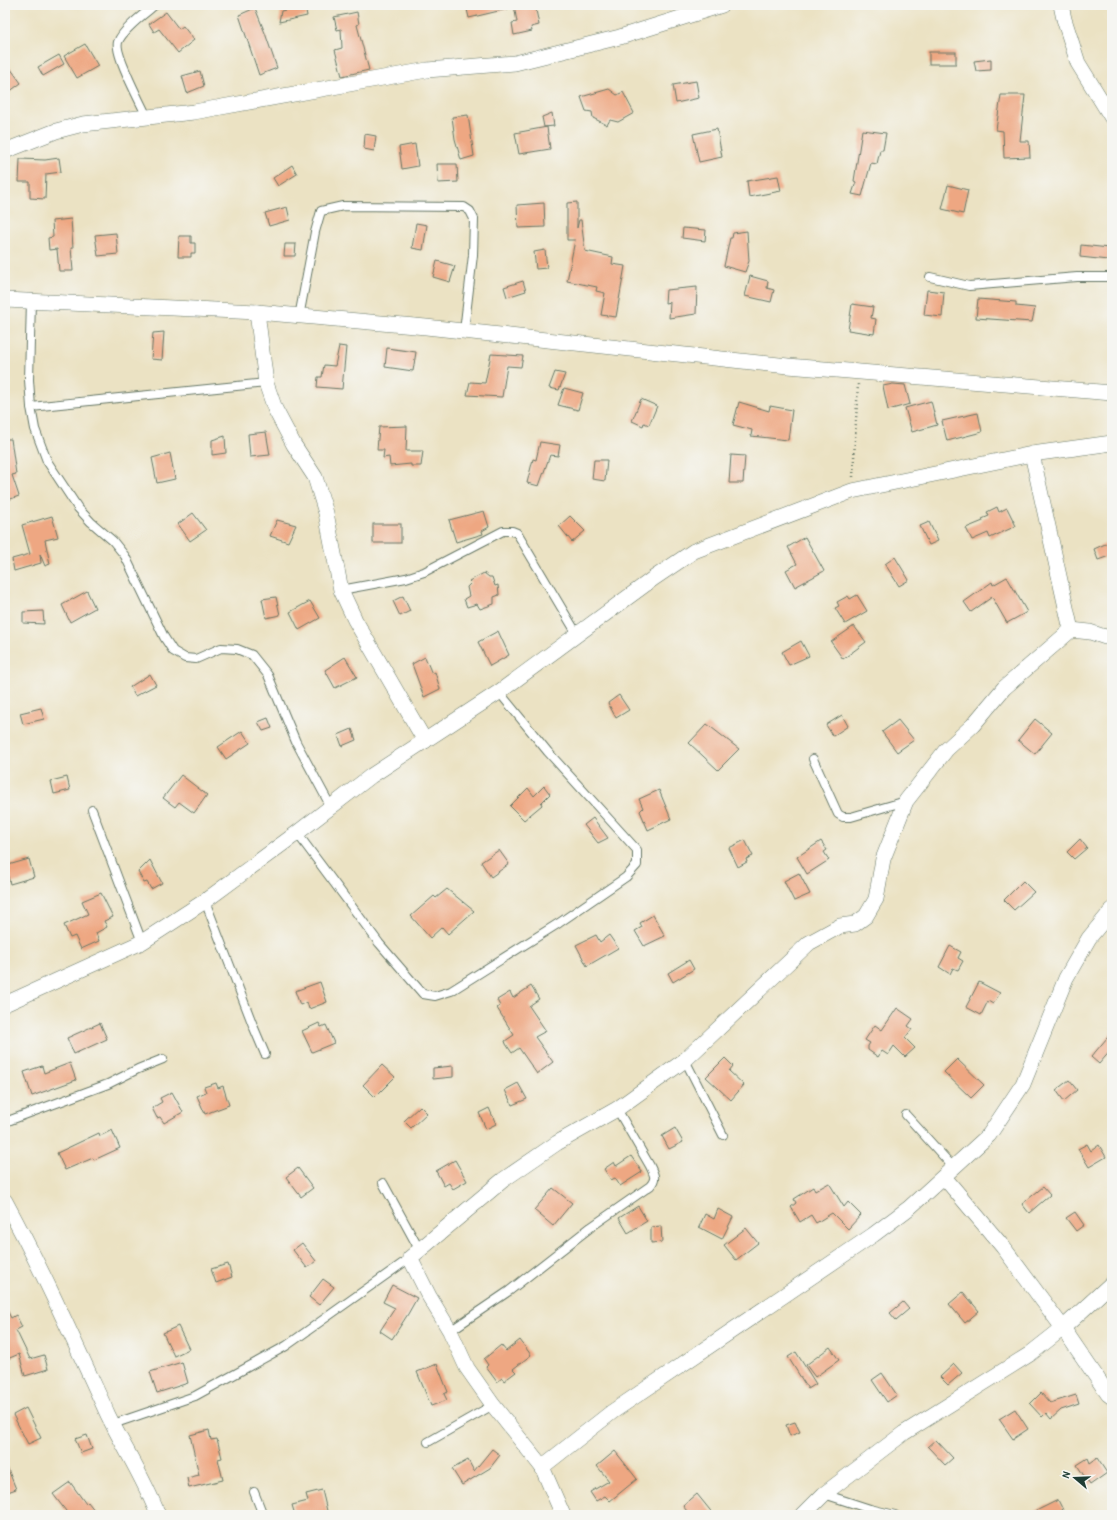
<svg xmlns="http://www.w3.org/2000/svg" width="1117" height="1520" font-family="'Patrick Hand',sans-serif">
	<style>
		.building { fill: #eea782 }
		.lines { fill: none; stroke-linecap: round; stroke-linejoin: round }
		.service-casing { stroke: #676; stroke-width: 10 }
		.minor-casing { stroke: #676; stroke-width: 16 }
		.path { stroke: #676; stroke-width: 2.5; stroke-dasharray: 1 3; stroke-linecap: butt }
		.service { stroke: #fff; stroke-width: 8 }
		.minor { stroke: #fff; stroke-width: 15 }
	</style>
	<rect width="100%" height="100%" fill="#f6f6f2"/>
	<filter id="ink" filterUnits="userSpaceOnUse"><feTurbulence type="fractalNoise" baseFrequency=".025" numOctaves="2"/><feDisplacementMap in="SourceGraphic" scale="8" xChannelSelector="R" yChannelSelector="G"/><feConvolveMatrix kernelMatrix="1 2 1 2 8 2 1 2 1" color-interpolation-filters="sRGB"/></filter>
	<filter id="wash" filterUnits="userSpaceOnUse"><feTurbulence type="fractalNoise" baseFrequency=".012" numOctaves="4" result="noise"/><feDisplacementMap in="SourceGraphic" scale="16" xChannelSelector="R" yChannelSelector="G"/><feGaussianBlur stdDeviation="0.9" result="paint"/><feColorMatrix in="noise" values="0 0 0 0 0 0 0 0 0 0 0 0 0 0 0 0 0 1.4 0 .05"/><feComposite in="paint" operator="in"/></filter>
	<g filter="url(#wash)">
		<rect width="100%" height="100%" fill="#ebe2c3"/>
		<g id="blocks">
			<g class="building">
				<polygon points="305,5 307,16 279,22 281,11"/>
				<polygon points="466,5 507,5 507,9 469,18"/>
				<polygon points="514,5 535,5 539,25 531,27 532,31 514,35 512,23 517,22"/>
				<polygon points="255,8 265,33 277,68 259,75 239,15"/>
				<polygon points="166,12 179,29 183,26 194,40 178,53 159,29 154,32 149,24"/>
				<polygon points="357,12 359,24 357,25 369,70 342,76 335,50 342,48 341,29 337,30 334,17"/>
				<polygon points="85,44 98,66 77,78 64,56"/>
				<rect x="929" y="52" width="27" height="12"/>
				<polygon points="59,55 64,64 43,76 38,67"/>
				<polygon points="991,59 991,70 976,71 974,61"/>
				<polygon points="5,61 21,83 5,95"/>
				<polygon points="200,71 204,86 187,93 182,76"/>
				<polygon points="696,81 699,98 676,103 673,85"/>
				<polygon points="609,89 617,95 623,92 634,113 618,122 610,120 607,125 593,118 592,112 586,111 581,97"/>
				<polygon points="1001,95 1025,95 1020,141 1029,141 1030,157 1004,158 1003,131 996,130"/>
				<polygon points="552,113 554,126 544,127 542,117"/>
				<polygon points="468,115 474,156 461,160 455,139 452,117"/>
				<polygon points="547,127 550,149 519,154 515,133"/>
				<polygon points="717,129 722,157 699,162 693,134"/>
				<polygon points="862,130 886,133 883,150 880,150 877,164 871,163 862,196 852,194 856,182 854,181"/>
				<polygon points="365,134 376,136 374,151 364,149"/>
				<polygon points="415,144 418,166 402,169 399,147"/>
				<polygon points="59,158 61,172 46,174 45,199 30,198 30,182 19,182 20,159 45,160"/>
				<polygon points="437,164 457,164 458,182 438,183"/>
				<polygon points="292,165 297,174 278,186 273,178"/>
				<polygon points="778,176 781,191 749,197 747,181"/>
				<polygon points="948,185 968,190 963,214 942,209"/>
				<polygon points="577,202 577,228 579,220 581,220 585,251 613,257 612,264 625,266 616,317 601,315 605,293 596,291 597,287 567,281 575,240 567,240 567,203"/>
				<polygon points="544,203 545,227 518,228 517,205"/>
				<polygon points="287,207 290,220 269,226 265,213"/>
				<polygon points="71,219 73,248 71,248 73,271 59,271 57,249 49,250 48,238 53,237 52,221"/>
				<polygon points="416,223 427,225 423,250 412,248"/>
				<polygon points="683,228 706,230 705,241 682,238"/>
				<polygon points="747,231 749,261 745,272 724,266 730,238 732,238 733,233"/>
				<polygon points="116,233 118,254 98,256 95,235"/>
				<polygon points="179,236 191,236 191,243 195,243 195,253 191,253 191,257 178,257"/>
				<polygon points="285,244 296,244 295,256 284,256"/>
				<polygon points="1081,245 1109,248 1108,260 1080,257"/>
				<polygon points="545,250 547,268 536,269 534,252"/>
				<polygon points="437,261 455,266 450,282 433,277"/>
				<polygon points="750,276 768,281 767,288 774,290 771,302 745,296"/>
				<polygon points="523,281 526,291 507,297 504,287"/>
				<polygon points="697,287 696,314 669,318 670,302 665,303 666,290"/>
				<polygon points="927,290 944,292 942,317 924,315"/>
				<polygon points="978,299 1016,302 1016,306 1035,308 1032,322 976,318"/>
				<polygon points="852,304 873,307 871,318 876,319 874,334 848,330"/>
				<polygon points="164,332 162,360 151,359 153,333"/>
				<polygon points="339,346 346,347 342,389 317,387 318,377 322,377 324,365 335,366"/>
				<polygon points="387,348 416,352 413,371 385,367"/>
				<polygon points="491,354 523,356 521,367 507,366 502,397 467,395 470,382 485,383"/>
				<polygon points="555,372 565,374 559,390 549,388"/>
				<polygon points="893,384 905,385 910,404 888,410 883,386"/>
				<polygon points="564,388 583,393 578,410 558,405"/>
				<polygon points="641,399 657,406 649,425 644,423 643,426 632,421"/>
				<polygon points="931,401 937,425 912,432 905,408"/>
				<polygon points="739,402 769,411 770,406 792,410 788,440 751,436 752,430 733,425"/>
				<polygon points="978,413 982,432 947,441 942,421"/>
				<polygon points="407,426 406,451 423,451 421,466 411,466 411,464 390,466 389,457 383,458 384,450 377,450 379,427"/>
				<polygon points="266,432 270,455 250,457 248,434"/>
				<polygon points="225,436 226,453 212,455 212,440"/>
				<polygon points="5,439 11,439 16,474 12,475 19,496 5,501"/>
				<polygon points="540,442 560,445 558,456 550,455 539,486 527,483 533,459 536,460"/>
				<polygon points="170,453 175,479 157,483 152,458"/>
				<polygon points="731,455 745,456 743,483 729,483"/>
				<polygon points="594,460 607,460 605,481 592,479"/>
				<polygon points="997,507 999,512 1007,508 1016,526 990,538 988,533 972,540 966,528 983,521 982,519 989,516 987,512"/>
				<polygon points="484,511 489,527 482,531 483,534 456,542 449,520"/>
				<polygon points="193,513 206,530 190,541 178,524"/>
				<polygon points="52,516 58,537 45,540 50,564 45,566 40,554 41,563 14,571 12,559 30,554 22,525"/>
				<polygon points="570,516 585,531 572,542 559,526"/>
				<polygon points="277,520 296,525 288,542 270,536"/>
				<polygon points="929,522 938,541 929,545 920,526"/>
				<rect x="373" y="524" width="28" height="19"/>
				<polygon points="805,537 824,571 795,587 786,570 797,564 788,547"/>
				<polygon points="1112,541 1112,555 1098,560 1094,549"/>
				<polygon points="895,557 909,580 899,586 885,564"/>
				<polygon points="484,573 489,577 492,577 495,586 498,585 499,595 494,597 494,604 480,609 477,604 467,607 464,599 469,596 467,587 471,583 469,581"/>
				<polygon points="1007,577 1027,612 1007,623 992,597 971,612 964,602 992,582 993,585"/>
				<polygon points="87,591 95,608 70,622 62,605"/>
				<polygon points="857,595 867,611 845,624 835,608 839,606 837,602 848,596 850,599"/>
				<polygon points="403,596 410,611 400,616 393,601"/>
				<polygon points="276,597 280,615 266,618 262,599"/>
				<polygon points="310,601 320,618 299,630 290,612"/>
				<polygon points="43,611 44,624 23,623 23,612"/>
				<polygon points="854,626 866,642 843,659 831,642"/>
				<polygon points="498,631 509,655 490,666 478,642"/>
				<polygon points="801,641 809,656 789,665 782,652"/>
				<polygon points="345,657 357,677 335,688 325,670"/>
				<polygon points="425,657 432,674 435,672 440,689 424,697 412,664"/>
				<polygon points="150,674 156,685 135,696 130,687"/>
				<polygon points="619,695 629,710 616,718 608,703"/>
				<polygon points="41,708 44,719 23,724 20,713"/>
				<polygon points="842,715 848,726 833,736 826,725"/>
				<polygon points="268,718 272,728 263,731 258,722"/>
				<polygon points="1035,719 1052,733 1035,754 1018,740"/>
				<polygon points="898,720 914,740 897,752 882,732"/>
				<polygon points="707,724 739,749 718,770 689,743"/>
				<polygon points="352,729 356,740 342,746 338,735"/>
				<polygon points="242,731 250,743 226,759 218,747"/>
				<polygon points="181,775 207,795 194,813 179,802 175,807 163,798"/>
				<polygon points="67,777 70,790 54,794 51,781"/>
				<polygon points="544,786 550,794 541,803 542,805 524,820 510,806 528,788 534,796"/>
				<polygon points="659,790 671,819 648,830 640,811 643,808 639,799"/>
				<polygon points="593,818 608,838 598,843 584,825"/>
				<polygon points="1080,839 1087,848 1074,859 1067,852"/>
				<polygon points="745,840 753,856 746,859 747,862 738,867 729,848"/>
				<polygon points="821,841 827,850 824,852 829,860 807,874 797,857"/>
				<polygon points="499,850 509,864 491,877 481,862"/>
				<polygon points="29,859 34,877 10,884 5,866"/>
				<polygon points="150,860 162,883 151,889 147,882 144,883 138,872"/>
				<polygon points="799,873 810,894 794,901 784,881"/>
				<polygon points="1023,881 1034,892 1014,910 1004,900"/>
				<polygon points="447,889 474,911 448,934 442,927 430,938 411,916 434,896 436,898"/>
				<polygon points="101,893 113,917 104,921 107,927 96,933 99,941 81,949 75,936 70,938 64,925 88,914 82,901"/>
				<polygon points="653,915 665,936 644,946 635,931 642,927 640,923"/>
				<polygon points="596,935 600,942 609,935 618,948 587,966 576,945"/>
				<polygon points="950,946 961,952 958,958 963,961 958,970 953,968 950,974 939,967"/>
				<polygon points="689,960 694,969 673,982 668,973"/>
				<polygon points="320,982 327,1002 309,1009 307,1002 300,1005 295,991"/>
				<polygon points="979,982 1000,993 993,1004 988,1001 981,1015 966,1007"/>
				<polygon points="531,986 539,999 529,1006 546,1031 535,1037 553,1062 537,1074 519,1048 512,1053 506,1044 505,1041 514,1035 497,1008 500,1006 497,1000 510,992 513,998"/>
				<polygon points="897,1008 913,1019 908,1026 912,1029 905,1038 915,1048 905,1057 894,1046 888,1055 882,1051 878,1057 868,1050 868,1046 870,1043 865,1040 875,1025 882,1030"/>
				<polygon points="100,1023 107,1039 74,1054 67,1038"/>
				<polygon points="319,1023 321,1027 326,1025 334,1043 312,1052 302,1031"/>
				<polygon points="1112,1032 1112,1049 1099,1064 1091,1057"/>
				<polygon points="725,1058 733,1066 729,1071 744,1085 731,1100 706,1077"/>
				<polygon points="957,1059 984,1085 971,1098 944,1072"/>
				<polygon points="70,1063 76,1080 32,1096 24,1072 42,1066 44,1073"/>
				<polygon points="382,1065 395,1077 375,1097 363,1085"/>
				<polygon points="453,1066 453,1077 433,1079 433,1068"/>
				<polygon points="1069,1080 1077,1090 1064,1101 1056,1090"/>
				<polygon points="216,1083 218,1088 223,1086 229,1105 205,1114 197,1096 206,1092 204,1087"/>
				<polygon points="518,1083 527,1099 512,1105 505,1090"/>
				<polygon points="172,1092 183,1112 164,1123 160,1117 157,1118 152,1108 162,1102 160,1098"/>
				<polygon points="420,1106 427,1113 411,1128 404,1121"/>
				<polygon points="489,1108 496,1124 486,1129 479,1113"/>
				<polygon points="675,1128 683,1142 669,1149 662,1136"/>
				<polygon points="112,1130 120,1148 94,1160 93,1158 65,1170 57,1153 99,1133 100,1136"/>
				<polygon points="1087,1144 1091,1151 1099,1145 1106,1157 1089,1167 1078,1149"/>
				<polygon points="631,1156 642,1172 620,1186 615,1178 611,1180 604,1169 614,1162 616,1166"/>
				<polygon points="455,1160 467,1181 453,1189 449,1183 444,1186 436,1171"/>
				<polygon points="298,1168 313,1188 301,1197 286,1177"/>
				<polygon points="829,1183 844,1207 848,1202 861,1215 848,1229 832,1213 816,1223 811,1215 800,1222 791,1207 796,1203 794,1199 813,1187 815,1191"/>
				<polygon points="1043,1187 1050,1195 1029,1213 1022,1204"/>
				<polygon points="553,1188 572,1203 553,1226 534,1210"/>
				<polygon points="638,1206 647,1221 628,1233 619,1218"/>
				<polygon points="718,1209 733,1217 722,1239 699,1227 705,1214 714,1219"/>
				<polygon points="1075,1212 1084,1225 1076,1231 1066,1218"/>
				<polygon points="661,1226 662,1242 651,1243 651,1227"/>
				<polygon points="746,1228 758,1243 736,1260 724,1245"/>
				<polygon points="302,1243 316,1261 307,1268 293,1250"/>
				<polygon points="228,1264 232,1277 216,1283 211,1269"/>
				<polygon points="323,1279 334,1287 319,1305 309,1297"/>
				<polygon points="392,1285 417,1298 408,1314 392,1339 380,1331 395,1308 383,1302"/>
				<polygon points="963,1292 979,1311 965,1323 949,1304"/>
				<polygon points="903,1302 909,1309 896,1320 890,1313"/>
				<polygon points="5,1306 11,1318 16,1315 22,1327 16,1330 30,1359 44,1355 48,1369 25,1376 19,1354 5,1360"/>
				<polygon points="178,1326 189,1349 174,1356 163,1333"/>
				<polygon points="520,1340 531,1355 513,1369 516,1372 504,1381 502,1378 497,1382 486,1367 488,1365 484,1359 501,1345 506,1351"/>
				<polygon points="830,1347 839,1360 815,1377 806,1365"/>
				<polygon points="796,1352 816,1384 808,1389 788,1357"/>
				<polygon points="182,1362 188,1383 157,1393 150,1372"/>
				<polygon points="437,1364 448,1392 444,1394 447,1400 431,1406 417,1372"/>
				<polygon points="954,1364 962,1373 948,1385 940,1377"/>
				<polygon points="882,1373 897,1395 887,1402 872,1380"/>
				<polygon points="1041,1393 1050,1403 1076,1395 1079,1404 1061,1410 1051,1419 1046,1413 1042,1417 1030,1404"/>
				<polygon points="26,1408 41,1438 28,1444 13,1415"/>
				<polygon points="1015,1409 1028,1429 1013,1439 999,1419"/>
				<polygon points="795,1422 800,1432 790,1436 786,1425"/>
				<polygon points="209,1430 211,1440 217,1439 222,1458 218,1459 223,1480 189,1488 187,1478 199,1475 190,1435"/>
				<polygon points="87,1435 92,1449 81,1453 75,1439"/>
				<polygon points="936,1440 953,1458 945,1465 928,1447"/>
				<polygon points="492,1449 500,1455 490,1468 462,1485 452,1469 468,1460 474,1471"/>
				<polygon points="615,1451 637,1479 610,1501 605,1496 596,1501 590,1492 609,1481 597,1466"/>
				<polygon points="1088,1458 1090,1463 1097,1458 1107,1473 1090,1485 1077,1465"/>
				<polygon points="5,1462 16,1489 5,1493"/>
				<polygon points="70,1482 86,1504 88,1502 98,1515 69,1515 53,1494"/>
				<polygon points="322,1490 328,1515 295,1515 292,1505 308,1501 306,1494"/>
				<polygon points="697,1494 714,1515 690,1515 683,1506"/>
				<polygon points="1058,1500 1063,1510 1053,1515 1028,1515"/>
			</g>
		</g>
	</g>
	<g filter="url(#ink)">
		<use href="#blocks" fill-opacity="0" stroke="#676" stroke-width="1"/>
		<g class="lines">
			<g class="service-casing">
				<g id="service">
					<path d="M147,117C141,103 114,54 118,42C123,29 144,14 155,5"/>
					<polyline points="930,277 969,286 1077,277 1112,277"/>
					<polyline points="31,300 29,380 31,407 35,429 47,461 78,508 91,522 113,541 125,556 164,637 173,651 185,658 196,659 221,648 237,649 252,655 268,675 296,742 331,807"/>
					<polyline points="299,317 315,232 321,211 343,206 464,207 470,211 474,219 473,255 464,331"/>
					<polyline points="31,407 266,383"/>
					<polyline points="341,590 406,578 424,572 503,531 512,531 517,533 577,634"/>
					<polyline points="813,759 838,814 843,817 851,817 906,801"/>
					<polyline points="92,810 142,942"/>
					<polyline points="297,833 379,943 423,994 435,996 451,991 559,923 626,877 637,865 637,850 548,752 499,692"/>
					<polyline points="205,901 254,1028 265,1054"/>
					<polyline points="685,1060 723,1135"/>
					<polyline points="906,1115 954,1168"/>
					<polyline points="5,1122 108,1084 138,1069 163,1059"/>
					<polyline points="383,1183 419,1249"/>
					<path d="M450,1331L509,1291L591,1227L650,1186C657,1178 654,1175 650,1166L617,1109"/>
					<polyline points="113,1424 195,1396 286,1346 410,1258"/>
					<polyline points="428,1442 493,1405"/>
					<polyline points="254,1492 263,1515"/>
					<polyline points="824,1494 870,1509 895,1515"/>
				</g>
			</g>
			<g class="minor-casing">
				<g id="minor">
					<polyline points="1061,5 1064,19 1078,63 1112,118"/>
					<polyline points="5,151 56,131 83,124 194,112 427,70 515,63 620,37 722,5"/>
					<polyline points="5,300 257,312 426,327 788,366 1112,393"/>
					<polyline points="257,312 266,383 275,409 294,445 315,477 326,513 341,590 355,620 425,741"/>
					<polyline points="1032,454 1071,630"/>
					<polyline points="5,1004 142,942 205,901 297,833 371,776 499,692 654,578 694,551 852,491 1032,454 1112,443"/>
					<polyline points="944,1177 1003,1247 1063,1328 1108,1394 1112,1397"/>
					<path d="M5,1201C43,1271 75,1343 108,1415C124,1448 145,1480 158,1515"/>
					<polyline points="542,1467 612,1412 873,1235 909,1208 989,1135 1023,1084 1066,978 1089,938 1112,910"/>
					<polyline points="563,1515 542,1467 493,1405 467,1368 450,1331 429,1296 410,1258 503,1180 557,1143 617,1109 685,1060 809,943 840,926 855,924 866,916 876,899 883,859 906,801 946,750 973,725 1004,688 1071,630 1090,632 1105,637 1112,636"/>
					<polyline points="803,1515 824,1494 904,1433 1030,1354 1063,1328 1112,1283"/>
				</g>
			</g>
			<polyline class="path" points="853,477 858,384"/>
			<use href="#service" class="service"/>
			<use href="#minor" class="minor"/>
		</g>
	</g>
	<rect width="1117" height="1520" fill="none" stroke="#f6f6f2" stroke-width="20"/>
	<g transform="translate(1075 1478) rotate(289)" stroke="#f6f6f2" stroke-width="3" paint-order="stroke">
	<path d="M0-3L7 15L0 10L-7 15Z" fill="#1f3d34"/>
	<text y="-6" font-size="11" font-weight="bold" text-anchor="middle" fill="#1f3d34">N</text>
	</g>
</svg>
